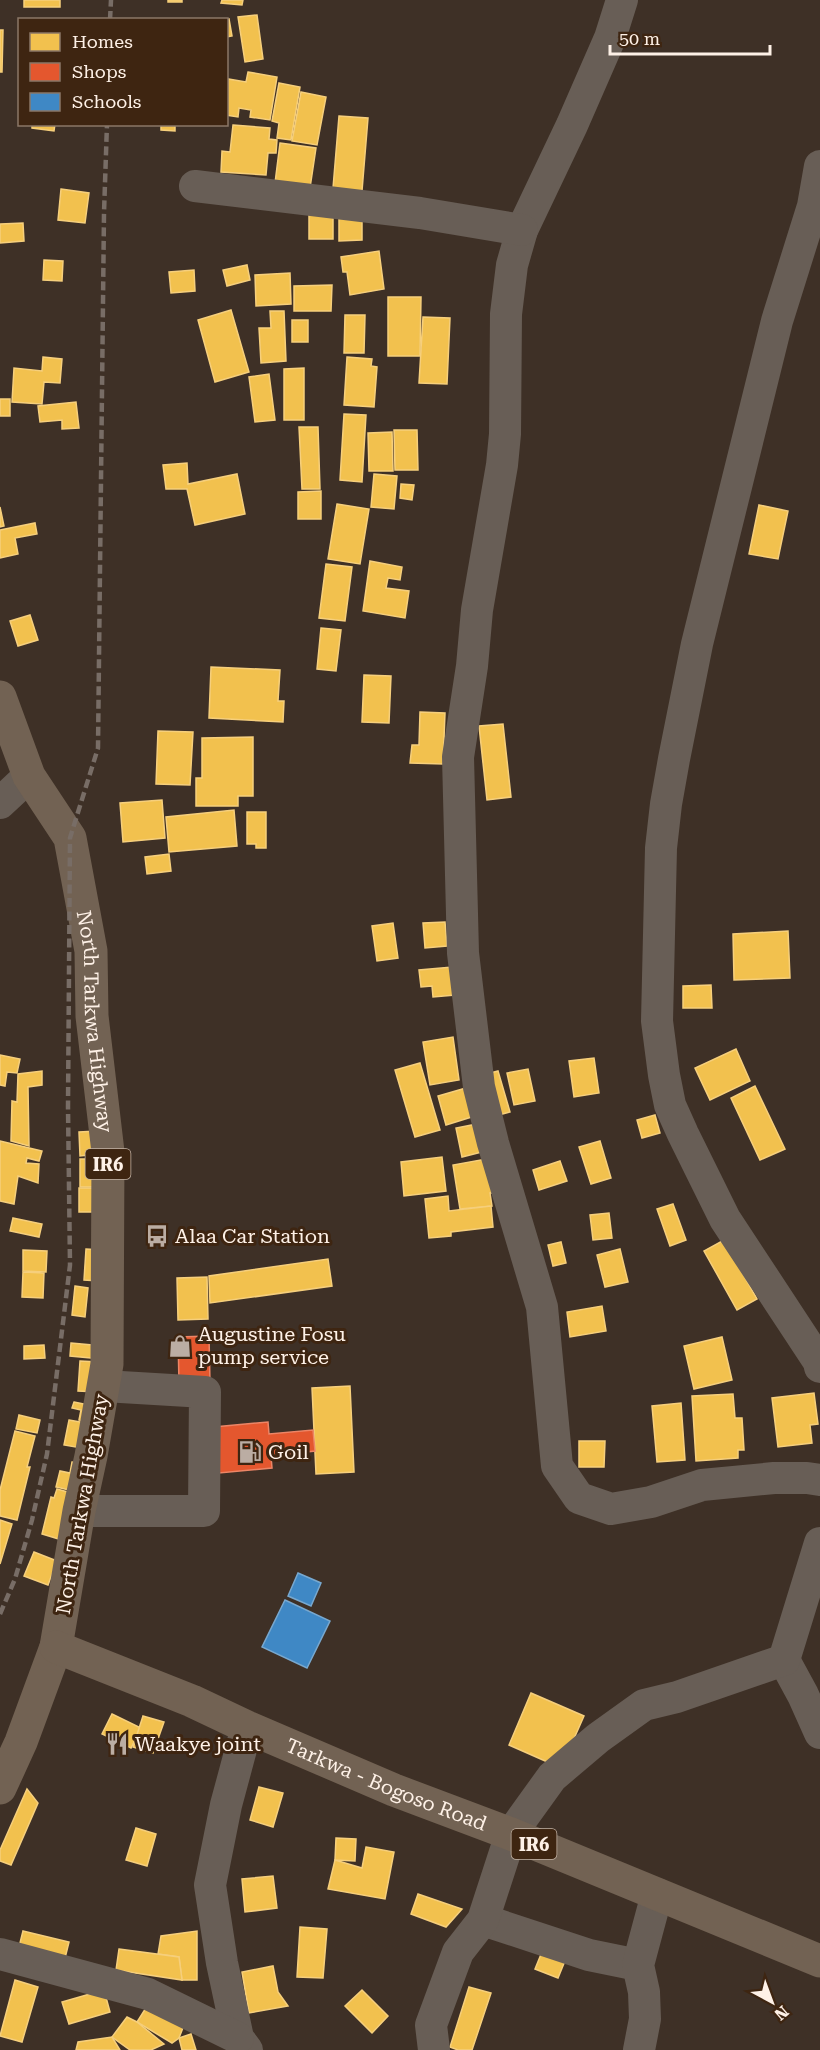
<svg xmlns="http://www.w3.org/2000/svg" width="820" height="2050" font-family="'Roboto Serif',serif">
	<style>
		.homes { fill: #f2c14e; stroke: #f6cf7c; stroke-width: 1.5 }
		.shops { fill: #e4572e; stroke: #ec8566; stroke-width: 1.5 }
		.schools { fill: #3f88c5; stroke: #78a8cf; stroke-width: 1.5 }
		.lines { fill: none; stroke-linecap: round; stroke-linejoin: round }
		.minor { stroke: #685e56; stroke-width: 32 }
		.major { stroke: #726253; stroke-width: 33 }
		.rail { stroke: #786d66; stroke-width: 4.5; stroke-dasharray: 9 4.5; stroke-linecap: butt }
		.labels { text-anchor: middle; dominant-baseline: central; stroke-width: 6; stroke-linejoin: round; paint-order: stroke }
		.shield { fill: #3e2511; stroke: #c4b4a7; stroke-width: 1.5 }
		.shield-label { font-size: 18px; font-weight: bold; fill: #fef1e7 }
		.street-label { font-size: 20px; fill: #fef1e7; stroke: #3e2511 }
		.poi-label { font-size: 20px; fill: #fef1e7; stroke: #3e2511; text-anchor: start }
	</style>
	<rect width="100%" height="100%" fill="#3e3026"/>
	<g class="homes">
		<rect x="24" y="0" width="36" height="7"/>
		<rect x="168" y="0" width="14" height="2"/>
		<polygon points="222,0 243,0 242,5 221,3"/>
		<polygon points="257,15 263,59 245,62 238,17"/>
		<polygon points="229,19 232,36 226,37 226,20"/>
		<polygon points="0,30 3,30 2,72 0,72"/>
		<polygon points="248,72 277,77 270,120 250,117 251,110 239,108 238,117 226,115 228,79 246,82"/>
		<polygon points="279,83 300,87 291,140 277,138 279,123 272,121"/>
		<polygon points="301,92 326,97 317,145 292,141"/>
		<polygon points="339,116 368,118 361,203 332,200"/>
		<polygon points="32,124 55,124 54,131 32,128"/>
		<polygon points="161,124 175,124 175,131 161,130"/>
		<polygon points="233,125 270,128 269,139 277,140 276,153 268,153 266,175 221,172 222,151 230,152"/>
		<polygon points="280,143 316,148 310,188 275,183"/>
		<polygon points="61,189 89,193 85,223 58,220"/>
		<rect x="309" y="210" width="24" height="29"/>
		<polygon points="339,213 362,213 362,240 339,241"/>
		<polygon points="23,223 24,241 0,243 0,224"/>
		<polygon points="379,251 384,289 350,295 347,272 343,272 341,257"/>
		<polygon points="44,260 63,261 62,281 43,280"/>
		<polygon points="247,265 250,280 227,286 223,270"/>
		<polygon points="194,270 195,291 171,293 169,272"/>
		<polygon points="290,273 291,304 256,306 255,275"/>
		<polygon points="332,285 331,311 294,311 294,286"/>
		<polygon points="388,297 421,297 420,356 388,356"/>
		<polygon points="231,310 249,372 215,382 198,320"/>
		<polygon points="270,311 284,311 286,361 261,363 259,328 271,328"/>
		<polygon points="345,315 365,315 364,353 344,353"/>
		<polygon points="423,317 450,318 447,384 419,383"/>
		<rect x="292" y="320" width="16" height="22"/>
		<polygon points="43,357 62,359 60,383 44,382 42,404 12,402 14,368 42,371"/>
		<polygon points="347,357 372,359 371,366 377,367 374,407 344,405"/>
		<polygon points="304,368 304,420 284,420 284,369"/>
		<polygon points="269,374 275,420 255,422 249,377"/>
		<rect x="0" y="399" width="10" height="17"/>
		<polygon points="76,402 79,428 62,429 62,420 40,422 38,406"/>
		<polygon points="344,414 366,415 362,482 340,480"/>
		<polygon points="299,427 318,427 320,489 302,489"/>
		<polygon points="394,430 417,430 418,470 395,470"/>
		<polygon points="392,432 393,471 369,471 368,433"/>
		<polygon points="187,463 188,484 237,474 245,514 195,525 187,489 166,489 163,465"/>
		<polygon points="374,474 397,476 394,509 371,507"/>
		<polygon points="401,484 414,485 412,500 400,498"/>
		<polygon points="321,491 321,519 298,519 298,492"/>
		<polygon points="337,504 369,509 360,564 328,559"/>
		<polygon points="759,505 788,511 778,559 749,554"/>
		<polygon points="0,507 4,526 0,527"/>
		<polygon points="35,523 37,534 15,538 18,554 0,558 0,530"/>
		<polygon points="370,561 402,567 400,580 388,578 386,588 409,591 405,618 363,611"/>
		<polygon points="326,564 352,567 345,621 319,618"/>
		<polygon points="30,615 38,640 18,646 10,621"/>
		<polygon points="321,628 341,630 336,671 317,669"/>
		<polygon points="211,667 280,670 278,701 284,701 283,722 209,718"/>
		<polygon points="364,675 391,676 389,723 362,722"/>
		<polygon points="420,712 445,713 443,764 410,763 412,745 419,745"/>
		<polygon points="503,724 511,797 487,800 479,726"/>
		<polygon points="158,731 193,732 190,785 156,784"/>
		<polygon points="253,737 253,796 238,796 238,806 196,806 196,778 202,778 202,738"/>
		<polygon points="162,800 165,838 123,842 120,803"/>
		<polygon points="234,810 237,846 169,852 166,817"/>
		<polygon points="247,812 266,812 266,848 256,848 256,844 247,844"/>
		<polygon points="169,854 171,871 147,874 145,857"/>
		<polygon points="445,922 447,946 425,948 423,923"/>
		<polygon points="393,923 398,958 377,961 372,926"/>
		<polygon points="788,931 790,978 734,980 733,934"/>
		<polygon points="452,967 455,995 433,997 432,986 421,987 419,970"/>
		<polygon points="711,985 712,1008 683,1008 683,986"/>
		<polygon points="453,1037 459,1080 430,1085 423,1042"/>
		<polygon points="736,1049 750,1081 710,1100 695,1068"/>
		<polygon points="0,1055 20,1059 17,1073 7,1072 5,1086 0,1085"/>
		<polygon points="594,1058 599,1093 574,1097 569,1061"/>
		<polygon points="420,1063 440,1130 415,1137 395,1070"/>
		<polygon points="528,1069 535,1101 514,1105 507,1073"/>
		<polygon points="42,1071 42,1085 28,1087 29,1146 11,1141 12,1101 17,1102 18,1074"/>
		<polygon points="498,1071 510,1112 495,1116 483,1075"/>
		<polygon points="755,1086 785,1149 760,1160 731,1098"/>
		<polygon points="466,1088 475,1116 446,1125 438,1096"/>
		<polygon points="655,1115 660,1133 642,1138 637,1120"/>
		<polygon points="477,1124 482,1152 462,1157 456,1128"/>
		<polygon points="97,1131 98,1154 80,1156 79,1132"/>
		<polygon points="0,1141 42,1151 39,1161 27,1158 26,1163 39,1164 38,1183 18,1176 14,1204 0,1201"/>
		<polygon points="600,1141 611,1178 591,1184 579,1147"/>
		<polygon points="442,1157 446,1191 404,1196 401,1162"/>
		<polygon points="80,1159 100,1159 95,1187 80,1187"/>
		<polygon points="486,1159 497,1193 490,1193 492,1206 460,1209 453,1165"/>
		<polygon points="560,1161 567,1181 539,1190 533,1170"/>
		<rect x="79" y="1188" width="20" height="24"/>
		<polygon points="448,1196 449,1211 491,1206 493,1227 451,1232 451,1236 429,1238 425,1199"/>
		<polygon points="673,1204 686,1240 670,1246 657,1209"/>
		<polygon points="609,1213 612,1238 593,1240 590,1215"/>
		<polygon points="13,1218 42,1224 39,1237 10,1231"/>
		<polygon points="724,1240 757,1299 737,1310 704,1251"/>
		<polygon points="561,1242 566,1263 553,1266 548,1245"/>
		<polygon points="86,1249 102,1250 99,1281 84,1280"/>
		<polygon points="620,1249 628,1282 605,1287 597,1255"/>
		<polygon points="23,1250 47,1251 46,1272 23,1271"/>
		<polygon points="328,1259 332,1286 210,1303 209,1276"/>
		<polygon points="23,1272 44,1273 43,1298 22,1297"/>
		<polygon points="207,1277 208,1319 178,1320 177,1278"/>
		<polygon points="75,1286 88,1288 85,1317 72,1315"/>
		<polygon points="602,1306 606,1331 570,1337 567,1312"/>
		<polygon points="722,1337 732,1380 694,1389 684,1346"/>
		<polygon points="71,1343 103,1346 101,1359 70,1356"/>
		<polygon points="44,1345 45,1358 24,1359 24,1346"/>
		<polygon points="80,1361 99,1362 97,1392 78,1391"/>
		<polygon points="350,1386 354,1472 316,1474 312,1388"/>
		<polygon points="814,1393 818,1424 810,1425 812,1443 778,1447 772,1398"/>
		<polygon points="733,1394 735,1418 742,1418 744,1450 738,1450 738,1458 696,1461 692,1396"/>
		<polygon points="74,1402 94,1406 90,1423 79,1420 81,1410 72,1408"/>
		<polygon points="681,1403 685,1460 657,1462 652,1406"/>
		<polygon points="19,1415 40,1420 37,1433 16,1429"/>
		<polygon points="69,1420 92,1424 87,1449 64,1445"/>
		<polygon points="15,1431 35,1436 27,1467 30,1467 17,1520 0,1516 0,1490"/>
		<polygon points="579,1441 605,1441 604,1467 579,1467"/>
		<polygon points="72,1462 84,1464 78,1492 56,1487 60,1471 70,1473"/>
		<polygon points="57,1489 75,1494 62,1540 42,1534 51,1497 54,1498"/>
		<polygon points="0,1520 12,1524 0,1564"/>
		<polygon points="34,1552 57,1561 48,1585 24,1576"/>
		<polygon points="531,1693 584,1716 561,1768 509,1745"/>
		<polygon points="112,1714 141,1728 131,1748 102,1734"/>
		<polygon points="143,1716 164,1722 153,1753 133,1747"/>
		<polygon points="259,1787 283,1793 273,1827 250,1820"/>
		<polygon points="27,1789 38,1803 11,1865 0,1861 0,1850"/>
		<polygon points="136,1828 156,1834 147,1866 126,1860"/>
		<polygon points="336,1838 356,1839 355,1861 335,1860"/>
		<polygon points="366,1847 394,1852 385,1899 328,1889 335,1860 362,1868"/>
		<polygon points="273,1876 277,1908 245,1912 242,1879"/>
		<polygon points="418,1894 462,1909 446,1927 411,1914"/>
		<polygon points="300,1927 327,1929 323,1978 297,1977"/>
		<polygon points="23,1931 69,1942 65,1958 19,1947"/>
		<polygon points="197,1931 197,1980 182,1980 179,1957 158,1954 161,1936"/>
		<polygon points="546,1942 569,1951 558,1978 535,1969"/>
		<polygon points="119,1949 179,1957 182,1980 116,1970"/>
		<polygon points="273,1966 278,1992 288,2006 249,2013 242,1972"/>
		<polygon points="15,1980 38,1987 22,2042 0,2036"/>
		<polygon points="469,1987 491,1993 472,2050 458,2050 450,2047"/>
		<polygon points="104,1990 110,2012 69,2024 62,2002"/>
		<polygon points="362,1990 388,2016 372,2033 345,2006"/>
		<polygon points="149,2003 184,2025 179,2038 172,2043 137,2022"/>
		<polygon points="127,2017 137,2022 164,2044 151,2050 130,2050 112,2037"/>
		<polygon points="191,2034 196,2050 182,2050 179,2038"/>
		<polygon points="112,2037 120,2050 76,2050 78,2042"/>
	</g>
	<g class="shops">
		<polygon points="209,1336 210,1383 179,1384 178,1337"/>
		<polygon points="268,1422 269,1434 313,1430 315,1451 271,1456 272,1468 219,1473 214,1427"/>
	</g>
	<g class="schools">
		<polygon points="298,1573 321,1583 311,1606 288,1596"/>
		<polygon points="285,1600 330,1621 307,1668 262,1647"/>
	</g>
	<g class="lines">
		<g class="minor">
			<polyline points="622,0 610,38 572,125 522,230 512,265 506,314 505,434 502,465 477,610 472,666 458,757 463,953 479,1087 493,1143 542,1307 557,1466 579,1498 611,1509 651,1502 702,1485 774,1478 807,1478 820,1480"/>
			<polyline points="820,166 813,206 777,321 697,644 674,759 666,804 661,848 657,1021 664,1075 670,1105 683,1134 725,1219 819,1362 820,1367"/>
			<polyline points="195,186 420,213 522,230"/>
			<polyline points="0,803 29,776"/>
			<polyline points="79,1511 204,1511 205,1392 104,1386"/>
			<polyline points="784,1660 803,1695 820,1733"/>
			<polyline points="247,1727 226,1805 210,1885 222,1963 238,2038 247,2050"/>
			<polyline points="483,1920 589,1955 638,1965"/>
			<polyline points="0,1954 148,1994 238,2038"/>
			<polyline points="434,2050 431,2025 458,1952 483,1920 511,1834 552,1777 598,1738 644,1705 677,1697 784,1660 820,1543"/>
			<polyline points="639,2050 645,2019 644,1992 638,1965 657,1894"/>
		</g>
		<g class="major">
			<path id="s1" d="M0,697L29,776L70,838L91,951L92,1016L108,1152L107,1364L91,1456L79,1511L56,1647L21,1742L0,1788"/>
			<path id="s2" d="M56,1647L192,1701L247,1727L394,1790L511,1834L820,1961"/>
		</g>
		<g class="rail">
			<polyline points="110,20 111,0"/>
			<polyline points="0,1614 15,1579 32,1520 47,1454 70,1265 68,1107 70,838 98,748 104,213 107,124"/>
		</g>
	</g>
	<defs>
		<g id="bus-bare" transform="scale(1.8)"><path d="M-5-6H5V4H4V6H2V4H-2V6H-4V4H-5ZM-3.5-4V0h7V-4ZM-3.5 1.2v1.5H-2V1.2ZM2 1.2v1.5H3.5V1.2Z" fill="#bbada3" stroke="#3e2511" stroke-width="2.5" paint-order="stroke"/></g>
		<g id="shop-bare" transform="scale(1.8)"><path d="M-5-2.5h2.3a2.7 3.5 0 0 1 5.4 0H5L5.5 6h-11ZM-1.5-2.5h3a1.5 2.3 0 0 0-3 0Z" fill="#bbada3" stroke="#3e2511" stroke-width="2.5" paint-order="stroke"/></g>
		<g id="fuel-bare" transform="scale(1.8)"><path d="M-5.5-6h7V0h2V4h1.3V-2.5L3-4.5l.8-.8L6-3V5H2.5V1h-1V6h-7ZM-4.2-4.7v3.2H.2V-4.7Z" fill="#bbada3" stroke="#3e2511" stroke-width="2.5" paint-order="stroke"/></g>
		<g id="restaurant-bare" transform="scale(1.8)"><path d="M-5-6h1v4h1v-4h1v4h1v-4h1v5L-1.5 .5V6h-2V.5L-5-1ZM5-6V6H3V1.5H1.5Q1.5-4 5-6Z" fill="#bbada3" stroke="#3e2511" stroke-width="2.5" paint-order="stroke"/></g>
	</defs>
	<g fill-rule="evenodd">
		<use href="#bus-bare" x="157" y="1236"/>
		<use href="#shop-bare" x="180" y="1346"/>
		<use href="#fuel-bare" x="250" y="1452"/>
		<use href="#restaurant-bare" x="117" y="1744"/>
	</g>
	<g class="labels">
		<g class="shield">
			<rect x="85.5" y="1149" width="45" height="30" rx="4.5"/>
			<rect x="511.5" y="1829" width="45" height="30" rx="4.5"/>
		</g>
		<g class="shield-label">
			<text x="108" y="1164">IR6</text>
			<text x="534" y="1844">IR6</text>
		</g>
		<g class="street-label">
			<text stroke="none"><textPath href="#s1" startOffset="344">North Tarkwa Highway</textPath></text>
			<text transform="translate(82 1504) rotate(-80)">North Tarkwa Highway</text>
			<text stroke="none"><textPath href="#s2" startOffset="358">Tarkwa - Bogoso Road</textPath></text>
		</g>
		<g class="poi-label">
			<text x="175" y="1236">Alaa Car Station</text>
			<text x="198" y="1334">Augustine Fosu<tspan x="198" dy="23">pump service</tspan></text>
			<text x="268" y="1452">Goil</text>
			<text x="135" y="1744">Waakye joint</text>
		</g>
	</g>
	<rect x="18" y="18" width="210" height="108" fill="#3e2511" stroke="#8b7767" stroke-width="1.5"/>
	<rect x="30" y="33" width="30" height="18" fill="#f2c14e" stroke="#8b7767" stroke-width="1.5"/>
	<text x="72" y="48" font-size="18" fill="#fef1e7">Homes</text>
	<rect x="30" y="63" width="30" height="18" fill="#e4572e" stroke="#8b7767" stroke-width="1.5"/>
	<text x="72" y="78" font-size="18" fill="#fef1e7">Shops</text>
	<rect x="30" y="93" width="30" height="18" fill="#3f88c5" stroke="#8b7767" stroke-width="1.5"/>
	<text x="72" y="108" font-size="18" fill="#fef1e7">Schools</text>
	<g transform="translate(772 2002) rotate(139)" stroke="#3e2511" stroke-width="4.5" paint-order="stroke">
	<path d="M0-4.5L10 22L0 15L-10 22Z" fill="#fef1e7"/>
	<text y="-9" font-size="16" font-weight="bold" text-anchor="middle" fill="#fef1e7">N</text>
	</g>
	<path d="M610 45v9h160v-9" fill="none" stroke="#fef1e7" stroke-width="3"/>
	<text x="619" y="45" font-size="18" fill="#fef1e7" stroke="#3e2511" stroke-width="4.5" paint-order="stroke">50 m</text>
</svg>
